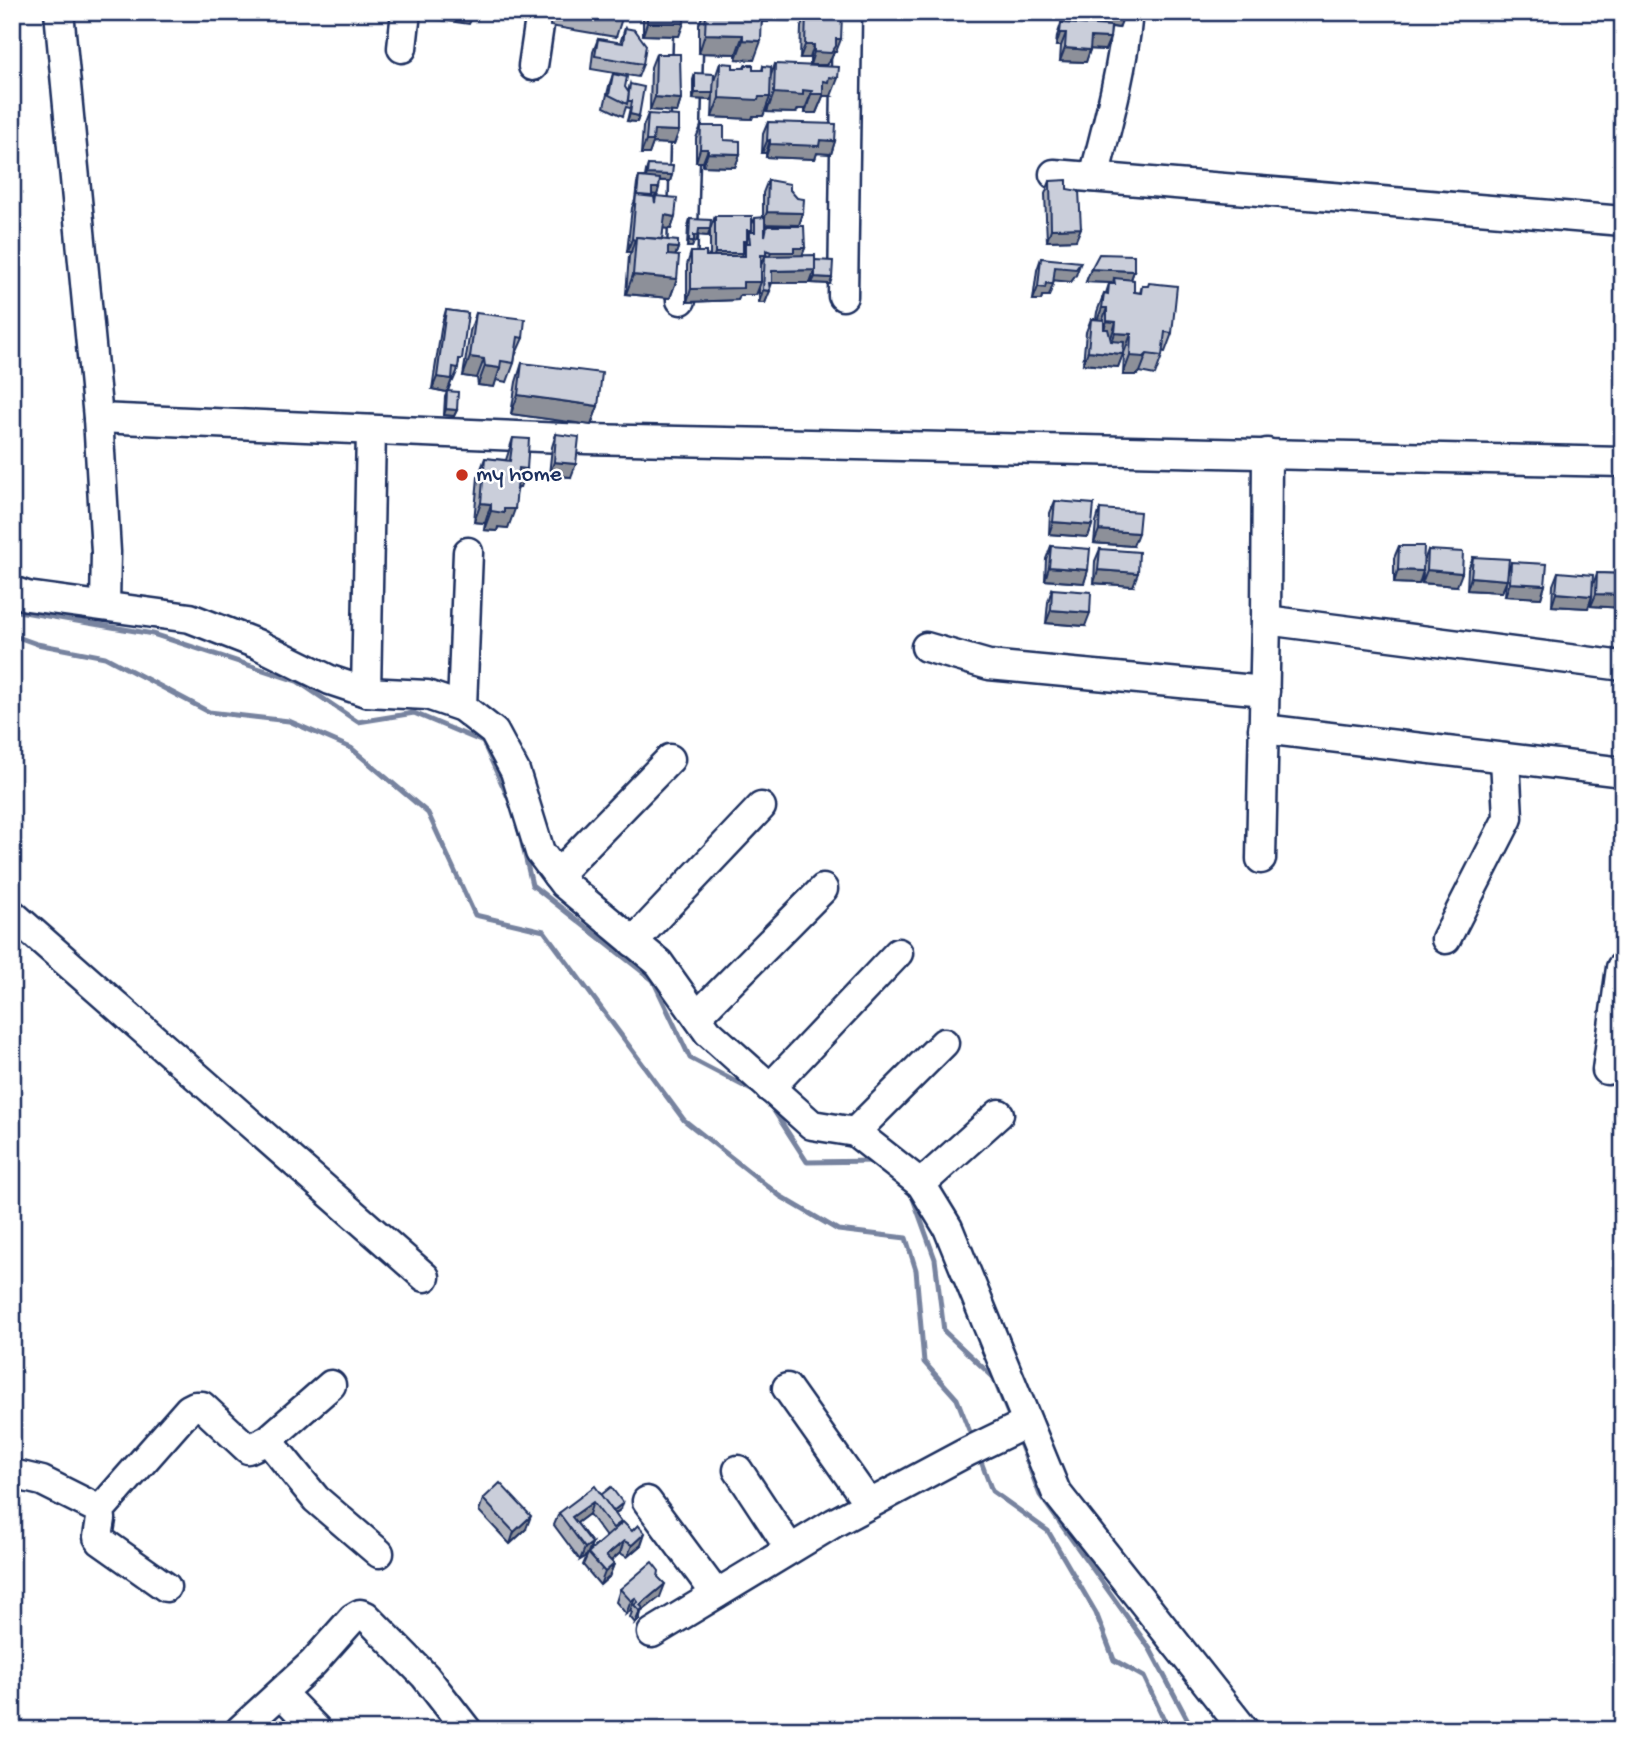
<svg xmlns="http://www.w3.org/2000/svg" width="1635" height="1742" font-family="'Gochi Hand',sans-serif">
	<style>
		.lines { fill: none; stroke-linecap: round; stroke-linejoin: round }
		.stream { stroke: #77839f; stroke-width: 5 }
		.minor-casing { stroke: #1b2f5e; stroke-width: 33 }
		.minor { stroke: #fff; stroke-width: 28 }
		.wall { fill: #aeb1bb; stroke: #1b2f5e; stroke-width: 2; fill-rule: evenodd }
		.shaded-wall { fill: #8d9099; stroke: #1b2f5e; stroke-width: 2 }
		.building { fill: #caceda; stroke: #1b2f5e; stroke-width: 2 }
		.poi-dot { fill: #c8321e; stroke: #fff; stroke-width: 2.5 }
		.labels { text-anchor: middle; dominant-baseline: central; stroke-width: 5; stroke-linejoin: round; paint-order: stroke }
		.poi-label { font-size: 23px; fill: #1b2f5e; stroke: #fff; text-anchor: start }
	</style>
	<rect width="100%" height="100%" fill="#fff"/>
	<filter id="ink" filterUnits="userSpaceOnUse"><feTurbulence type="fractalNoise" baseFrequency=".0143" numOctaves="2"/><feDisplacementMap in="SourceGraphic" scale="14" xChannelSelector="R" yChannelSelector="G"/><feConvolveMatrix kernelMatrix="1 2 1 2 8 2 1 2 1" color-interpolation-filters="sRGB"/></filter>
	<g filter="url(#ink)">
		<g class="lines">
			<g class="stream">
				<polyline points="12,610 153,634 297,681 358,722 414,713 483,742 511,804"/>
				<polyline points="12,635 37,644 105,657 209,712 289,721 351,748 428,813 475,915 544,931 684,1120 780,1196 838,1230 906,1238 916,1270 924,1362 957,1399 973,1440"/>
				<polyline points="519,830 532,885 653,980 690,1058 759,1094"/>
				<polyline points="769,1103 807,1162 877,1161"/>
				<polyline points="911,1193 935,1259 944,1331 993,1377 1012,1423"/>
				<polyline points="1018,1438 1040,1495 1150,1649 1193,1730"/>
				<polyline points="979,1456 992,1491 1048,1531 1096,1613 1114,1660 1144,1677 1169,1730"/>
			</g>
			<g class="minor-casing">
				<g id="minor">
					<polyline points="59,12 98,418 106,552 105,605"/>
					<polyline points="402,48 406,12"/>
					<polyline points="533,66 541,12"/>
					<polyline points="1054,174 1623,221"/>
					<path d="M1094,177C1108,123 1123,68 1128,12"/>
					<polyline points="843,296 847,12"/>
					<polyline points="681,300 689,12"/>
					<polyline points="98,418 586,439 1623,462"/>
					<polyline points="12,591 27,596 190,618 257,644 330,680 366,692 427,695 462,707 494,732 515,771 540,852 564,884 659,963 708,1032 812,1125 855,1132 921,1184 948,1228 1056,1492 1244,1730"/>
					<polyline points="1266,620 1623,666"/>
					<polyline points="926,647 989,665 1265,691"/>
					<polyline points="366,692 371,430"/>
					<polyline points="462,707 468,552"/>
					<polyline points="1263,729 1623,772"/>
					<polyline points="1261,859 1266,620 1267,453"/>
					<polyline points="557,875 670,759"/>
					<polyline points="12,914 425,1277"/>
					<polyline points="1446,939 1508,818 1505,758"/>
					<polyline points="633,942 761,807"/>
					<polyline points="697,1016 823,889"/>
					<polyline points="1607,1070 1621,968 1623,968"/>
					<polyline points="770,1088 898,953"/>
					<polyline points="855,1132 944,1043"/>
					<polyline points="921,1184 999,1114"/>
					<polyline points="787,1388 869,1504"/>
					<polyline points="268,1440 316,1499 379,1553"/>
					<polyline points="738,1470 790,1549"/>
					<polyline points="12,1474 42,1481 100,1510"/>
					<polyline points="647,1501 716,1594"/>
					<polyline points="166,1587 101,1541 98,1537 101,1519 100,1510 189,1409 195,1406 202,1406 248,1449 268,1440 331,1385"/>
					<polyline points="652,1633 834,1523 967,1452 1027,1423"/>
					<polyline points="281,1693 317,1730"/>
					<polyline points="240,1730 313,1663 353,1618 360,1614 366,1616 425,1676 467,1730"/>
				</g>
			</g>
			<use href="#minor" class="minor"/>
		</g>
		<g class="wall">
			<polygon points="551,12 624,12 616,37 550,26"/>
			<polygon points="639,12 684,12 679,36 643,35 643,17 638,17"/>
			<polygon points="704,12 837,12 836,15 836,52 834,52 831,59 826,65 810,65 810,58 800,58 801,27 803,21 770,20 771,14 768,22 762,22 754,60 736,59 736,54 699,53 699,24"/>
			<polygon points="1062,12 1104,12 1101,22 1076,20 1074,24 1103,25 1104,12 1124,12 1119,28 1111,27 1105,50 1090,49 1086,62 1060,61 1061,46 1056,46 1057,36 1061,24"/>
			<polygon points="625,28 643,64 638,77 591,69 593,52 598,39 620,43"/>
			<polygon points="656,54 681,99 677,112 650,110 651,67"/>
			<polygon points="720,63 733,68 744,68 745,65 753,70 762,70 763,66 771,75 775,64 831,96 823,96 816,113 805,113 805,109 798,109 796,113 767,112 768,105 763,116 753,116 752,119 712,117 713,95 711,100 693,99 693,80 695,73 714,81"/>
			<polygon points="613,74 628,92 630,84 639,116 637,122 627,121 630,108 626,107 623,116 604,107 609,86"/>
			<polygon points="648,114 679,131 674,144 653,143 649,154 641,154 643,127"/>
			<polygon points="768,122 835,141 831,154 817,153 815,159 766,157 766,153 762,153 763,134"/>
			<polygon points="701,126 724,140 740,154 735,167 703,166 703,162 696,162 696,138"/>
			<polygon points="648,165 672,175 670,181 660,181 657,195 652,194 652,196 654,199 656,196 675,217 671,229 663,228 662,240 678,248 675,256 677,279 670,298 626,294 629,256 631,252 627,252 632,208 635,200 637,183 639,177 645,177 646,171"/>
			<polygon points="768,180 790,190 803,213 799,225 765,224 765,230 767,226 805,248 802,255 815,260 830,284 812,283 813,277 810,283 772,283 765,303 759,303 759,286 756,295 740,295 738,300 687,302 687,265 691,252 710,256 710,230 708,236 698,235 696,242 694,242 692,247 687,247 688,226 690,219 711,227 715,216 752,224 755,218 763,218 763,193"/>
			<polygon points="1050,181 1067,189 1076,240 1047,241 1045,194"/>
			<polygon points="1041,258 1076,275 1071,282 1054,280 1049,296 1042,296 1041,300 1033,300 1037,270"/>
			<polygon points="1091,269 1134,271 1131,280 1134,292 1140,293 1142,286 1172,333 1165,352 1162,351 1162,356 1155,375 1140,372 1137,375 1123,375 1124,353 1123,353 1118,367 1083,364 1086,332 1091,319 1096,319 1097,312 1104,293 1106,293 1109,284 1112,284 1113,283 1086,282"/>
			<polygon points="446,310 468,313 457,372 453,381 452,380 448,391 457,410 454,416 444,415 445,397 447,392 432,389 442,323"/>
			<polygon points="476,313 523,338 515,356 514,363 507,382 496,380 494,387 478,385 477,378 463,376 470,331"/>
			<polygon points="522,363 598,406 591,425 511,414 516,382"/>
			<polygon points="556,434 571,477 549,475 552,447"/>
			<polygon points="513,438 520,487 518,487 508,528 498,527 497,531 484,530 485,523 474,522 478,477 485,458 506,460"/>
			<polygon points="1055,501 1092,525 1088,537 1049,534 1050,513"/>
			<polygon points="1100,509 1133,546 1094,543 1096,522"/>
			<polygon points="1051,546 1088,570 1084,583 1045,580 1046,559"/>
			<polygon points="1399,546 1424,561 1428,550 1457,586 1422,583 1423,573 1419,584 1394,583 1394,558"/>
			<polygon points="1100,549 1133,586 1094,583 1095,561"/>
			<polygon points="1473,557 1508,572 1511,562 1545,585 1541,598 1505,596 1506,582 1502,592 1467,590 1468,569"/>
			<polygon points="1558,572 1593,585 1597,573 1623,574 1623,608 1591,606 1592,596 1588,608 1552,606 1553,585"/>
			<polygon points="1052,589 1085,626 1046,623 1048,602"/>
			<path d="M601,1495L621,1509L615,1514L621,1522L620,1525L641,1545L627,1557L620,1553L611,1561L614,1564L609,1577L600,1585L583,1565L587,1556L580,1560L554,1525L559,1513ZM589,1514L606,1537L588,1552L592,1543L577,1523Z"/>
			<polygon points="483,1499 526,1529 510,1544 479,1511"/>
			<polygon points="658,1577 660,1597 641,1612 639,1620 635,1623 630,1617 632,1612 630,1611 626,1614 616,1602 620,1589"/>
		</g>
		<g class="shaded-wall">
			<polygon points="422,12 475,12 469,24 420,17"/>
			<polygon points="640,12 645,12 643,17 638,17"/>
			<polygon points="758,12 771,12 768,22 754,22"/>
			<polygon points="773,12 837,12 834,22 806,14 803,21 770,20"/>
			<polygon points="1076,12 1104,12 1101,22 1076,20 1072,31 1060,30 1065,18"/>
			<polygon points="1107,13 1124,15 1119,28 1103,25"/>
			<polygon points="647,23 684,23 679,36 643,35"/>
			<polygon points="1060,33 1066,33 1061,46 1056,46"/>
			<polygon points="705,34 743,35 736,54 699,53"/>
			<polygon points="1091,37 1110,38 1105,50 1087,49"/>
			<polygon points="836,39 841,39 836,52 834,52 831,59 826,65 810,65 814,52"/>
			<polygon points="743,40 761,41 754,60 736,59"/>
			<polygon points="805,45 814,45 810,58 800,58"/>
			<polygon points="1065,48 1090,50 1086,62 1060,61"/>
			<polygon points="829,77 838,78 831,96 823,96 816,113 805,113 811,94 823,81"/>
			<polygon points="803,90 812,91 805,109 798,109 796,113 767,112 774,93"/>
			<polygon points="695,93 713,93 711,100 693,99"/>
			<polygon points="655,97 681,99 677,112 650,110"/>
			<polygon points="759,97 770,97 763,116 753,116 752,119 712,117 719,98"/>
			<polygon points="630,114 639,116 637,122 627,121"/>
			<polygon points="654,130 679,131 674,144 653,143 649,154 641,154 646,141"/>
			<polygon points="770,140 766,153 762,153 767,141"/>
			<polygon points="820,140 835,141 831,154 817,153 815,159 766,157 770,144"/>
			<polygon points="700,149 708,149 703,162 696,162"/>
			<polygon points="708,153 740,154 735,167 703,166"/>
			<polygon points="647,174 672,175 670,181 645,180"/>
			<polygon points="652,188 659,188 657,195 650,194"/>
			<polygon points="767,212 803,213 799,225 762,224"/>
			<polygon points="665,215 675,217 671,229 660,228"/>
			<polygon points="1081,228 1076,240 1047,241 1051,229"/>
			<polygon points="699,229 710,229 708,236 696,235"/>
			<polygon points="747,230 752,230 749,238 749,232 745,248 745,243 741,253 743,253 739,265 710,266 715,253"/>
			<polygon points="694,235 698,236 696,242 694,242 692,247 687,247 689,241"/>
			<polygon points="632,239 635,239 631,252 627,252"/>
			<polygon points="668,247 678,248 671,267 662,266"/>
			<polygon points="794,248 805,248 800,261 766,265 771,252"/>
			<polygon points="761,255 766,255 760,267"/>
			<polygon points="1081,262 1076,275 1071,282 1051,280 1055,267"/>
			<polygon points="1091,269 1134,271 1129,284 1114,278 1113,283 1086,282"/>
			<polygon points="815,270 810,283 772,283 772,271"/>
			<polygon points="633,275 677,279 670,298 626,294"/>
			<polygon points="815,277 832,278 830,284 812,283"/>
			<polygon points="743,282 761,282 756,295 740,295 738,300 687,302 691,289"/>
			<polygon points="1046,283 1053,284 1049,296 1042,296 1041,300 1033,300 1038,287"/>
			<polygon points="763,290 770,291 765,303 759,303"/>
			<polygon points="1102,308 1107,308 1100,327 1095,326"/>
			<polygon points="1107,321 1116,322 1110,341 1100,340"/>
			<polygon points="1115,333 1131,334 1124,353 1109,351"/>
			<polygon points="1088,351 1123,354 1118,367 1083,364"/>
			<polygon points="1147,354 1140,372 1137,375 1123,375 1130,356"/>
			<polygon points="470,357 484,359 477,378 463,376"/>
			<polygon points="485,366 500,368 494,387 478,385"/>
			<polygon points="437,377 452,379 447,392 432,389"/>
			<polygon points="518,395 598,406 591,425 511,414"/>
			<polygon points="446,409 457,410 454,416 444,415"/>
			<polygon points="554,462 576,464 571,477 549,475"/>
			<polygon points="519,468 527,469 520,487 513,487"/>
			<polygon points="481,503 491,504 485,523 474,522"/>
			<polygon points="504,509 515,509 508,528 498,527 497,531 484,530 491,511"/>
			<polygon points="1053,522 1092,525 1088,537 1049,534"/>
			<polygon points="1099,530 1138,533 1133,546 1094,543"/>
			<polygon points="1049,567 1088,570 1084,583 1045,580"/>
			<polygon points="1098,570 1138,573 1133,586 1094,583"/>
			<polygon points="1398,570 1423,571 1419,584 1394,583"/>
			<polygon points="1427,570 1462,573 1457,586 1422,583"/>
			<polygon points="1471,577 1507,580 1502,592 1467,590"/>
			<polygon points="1510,583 1545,585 1541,598 1505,596"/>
			<polygon points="1556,593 1592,596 1588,608 1552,606"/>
			<polygon points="1596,594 1623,595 1623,608 1591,606"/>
			<polygon points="1051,610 1090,613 1085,626 1046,623"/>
			<polygon points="593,1502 589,1514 570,1528 572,1517"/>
			<polygon points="623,1503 621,1509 608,1519 610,1513"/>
			<polygon points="531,1516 526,1529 510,1544 514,1532"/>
			<polygon points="645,1533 641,1545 627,1557 632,1545"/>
			<polygon points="624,1541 620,1553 602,1569 606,1556"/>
			<polygon points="592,1543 587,1555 580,1560 585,1548"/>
			<polygon points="614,1564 609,1577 600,1585 605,1572"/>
			<polygon points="665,1584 660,1597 641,1612 639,1620 635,1623 640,1611 640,1605"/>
			<polygon points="635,1598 630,1611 626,1614 631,1601"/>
		</g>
		<g class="building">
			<polygon points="590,12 624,12 623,18"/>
			<rect x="647" y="12" width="37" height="11"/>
			<polygon points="706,12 762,12 761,41 743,40 743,35 705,34"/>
			<polygon points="1065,12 1077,12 1076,19 1065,18"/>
			<polygon points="1107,12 1124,12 1124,15"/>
			<polygon points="806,14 842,16 841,39 836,39 836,46 831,53 814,52 814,45 805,45"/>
			<polygon points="1061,23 1111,26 1110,38 1091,37 1090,50 1065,48 1066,33 1060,33"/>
			<polygon points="625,28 635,30 646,45 643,64 595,56 598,39 623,43"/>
			<polygon points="656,54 680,54 681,99 655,97"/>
			<polygon points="720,63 733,64 733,68 745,68 745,65 753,65 753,70 763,70 763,66 771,67 770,97 759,97 758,100 719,98"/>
			<polygon points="775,64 839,67 838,78 829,77 828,82 823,81 823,94 811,94 812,91 803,90 803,95 774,93"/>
			<polygon points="695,73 714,74 713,93 695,93"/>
			<polygon points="613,74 627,77 625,87 629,93 627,104 609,95"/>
			<polygon points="630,84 644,87 639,116 630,114 632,101 628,101"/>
			<polygon points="648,114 679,116 679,131 654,130 653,141 646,141"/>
			<polygon points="768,122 836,124 835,141 820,140 819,146 770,144 770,140 767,141"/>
			<polygon points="701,126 724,126 724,140 740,141 740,154 708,153 708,149 700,149"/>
			<polygon points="648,165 673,166 672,175 647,174"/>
			<polygon points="639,177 660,179 659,188 652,188 652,196 637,195"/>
			<polygon points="768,180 790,184 790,190 797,198 804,199 803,213 767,212"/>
			<polygon points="1067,180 1067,189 1079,191 1081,228 1051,229 1050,181"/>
			<polygon points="636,195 654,197 655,203 656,196 677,198 675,217 665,215 662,239 636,237 636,240 632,239"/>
			<polygon points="715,216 752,216 752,230 747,230 747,241 743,241 743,253 715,253"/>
			<polygon points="765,217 765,236 767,226 804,226 805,248 794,248 794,252 771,252 766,250 766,255 761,255 761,282 743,282 743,288 691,289 691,252 706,252 706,256 745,256 745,243 750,243 749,232 755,232 755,218"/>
			<polygon points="690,219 711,220 710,229 699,229 698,236 694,235 694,241 689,241"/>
			<polygon points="636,237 678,241 678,248 668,247 668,255 679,256 677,279 633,275"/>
			<polygon points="1099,254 1134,255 1134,271 1091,269"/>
			<polygon points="815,255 815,270 772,271 772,283 769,283 770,291 763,290 765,256"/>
			<polygon points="1041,258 1081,262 1076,269 1055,267 1053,284 1046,283 1045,288 1038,287"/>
			<polygon points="815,260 833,261 832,278 815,277"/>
			<polygon points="1114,278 1134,280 1134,292 1141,293 1142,286 1148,286 1149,283 1177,286 1172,333 1165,332 1162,356 1147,354 1144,357 1130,356 1131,334 1115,333 1116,322 1107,321 1107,308 1102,308 1104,293 1108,294 1109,284 1115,284"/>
			<polygon points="446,310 468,313 462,359 459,359 458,368 453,367 452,379 437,377"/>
			<polygon points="476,313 525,319 523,338 518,337 514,363 501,361 500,368 485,366 484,359 470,357"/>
			<polygon points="1091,319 1104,320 1104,329 1108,329 1111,341 1124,342 1123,354 1088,351"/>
			<polygon points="522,363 602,373 598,406 518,395"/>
			<polygon points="447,391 458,392 457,410 446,409"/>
			<polygon points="556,434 579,437 576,464 554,462"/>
			<polygon points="513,438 529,439 527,469 519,468 515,509 504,509 504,513 491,511 491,504 481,503 485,458 510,461"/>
			<polygon points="1055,501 1094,504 1092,525 1053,522"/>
			<polygon points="1100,509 1140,512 1138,533 1099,530"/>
			<polygon points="1051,546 1090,549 1088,570 1049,567"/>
			<polygon points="1399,546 1424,546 1423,571 1398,570"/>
			<polygon points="1100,549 1139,552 1138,573 1098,570"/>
			<polygon points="1428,550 1463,552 1462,573 1427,570"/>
			<polygon points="1473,557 1509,559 1507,580 1471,577"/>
			<polygon points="1511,562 1547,564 1545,585 1510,583"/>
			<polygon points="1558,572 1593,575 1592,596 1556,593"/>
			<polygon points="1597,573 1623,574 1623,595 1596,594"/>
			<polygon points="1052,589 1091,592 1090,613 1051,610"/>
			<polygon points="500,1483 531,1516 514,1532 483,1499"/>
			<polygon points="595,1486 621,1522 613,1528 593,1502 572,1517 592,1543 585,1548 559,1513"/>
			<polygon points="611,1487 623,1503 613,1511 601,1495"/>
			<polygon points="623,1522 632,1531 638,1525 645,1533 632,1545 624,1541 606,1556 614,1564 605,1572 588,1553"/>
			<polygon points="652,1562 659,1571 658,1577 665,1584 640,1605 643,1608 640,1611 634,1605 638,1602 635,1598 631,1601 620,1589"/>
		</g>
	</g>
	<circle class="poi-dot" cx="462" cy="475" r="7"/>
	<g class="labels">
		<g class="poi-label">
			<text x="476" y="475">my home</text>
		</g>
	</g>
	<rect width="1635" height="1742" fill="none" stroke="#fff" stroke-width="42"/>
	<rect x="21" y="21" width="1593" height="1700" fill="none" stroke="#1b2f5e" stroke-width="2.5" filter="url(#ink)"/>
</svg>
